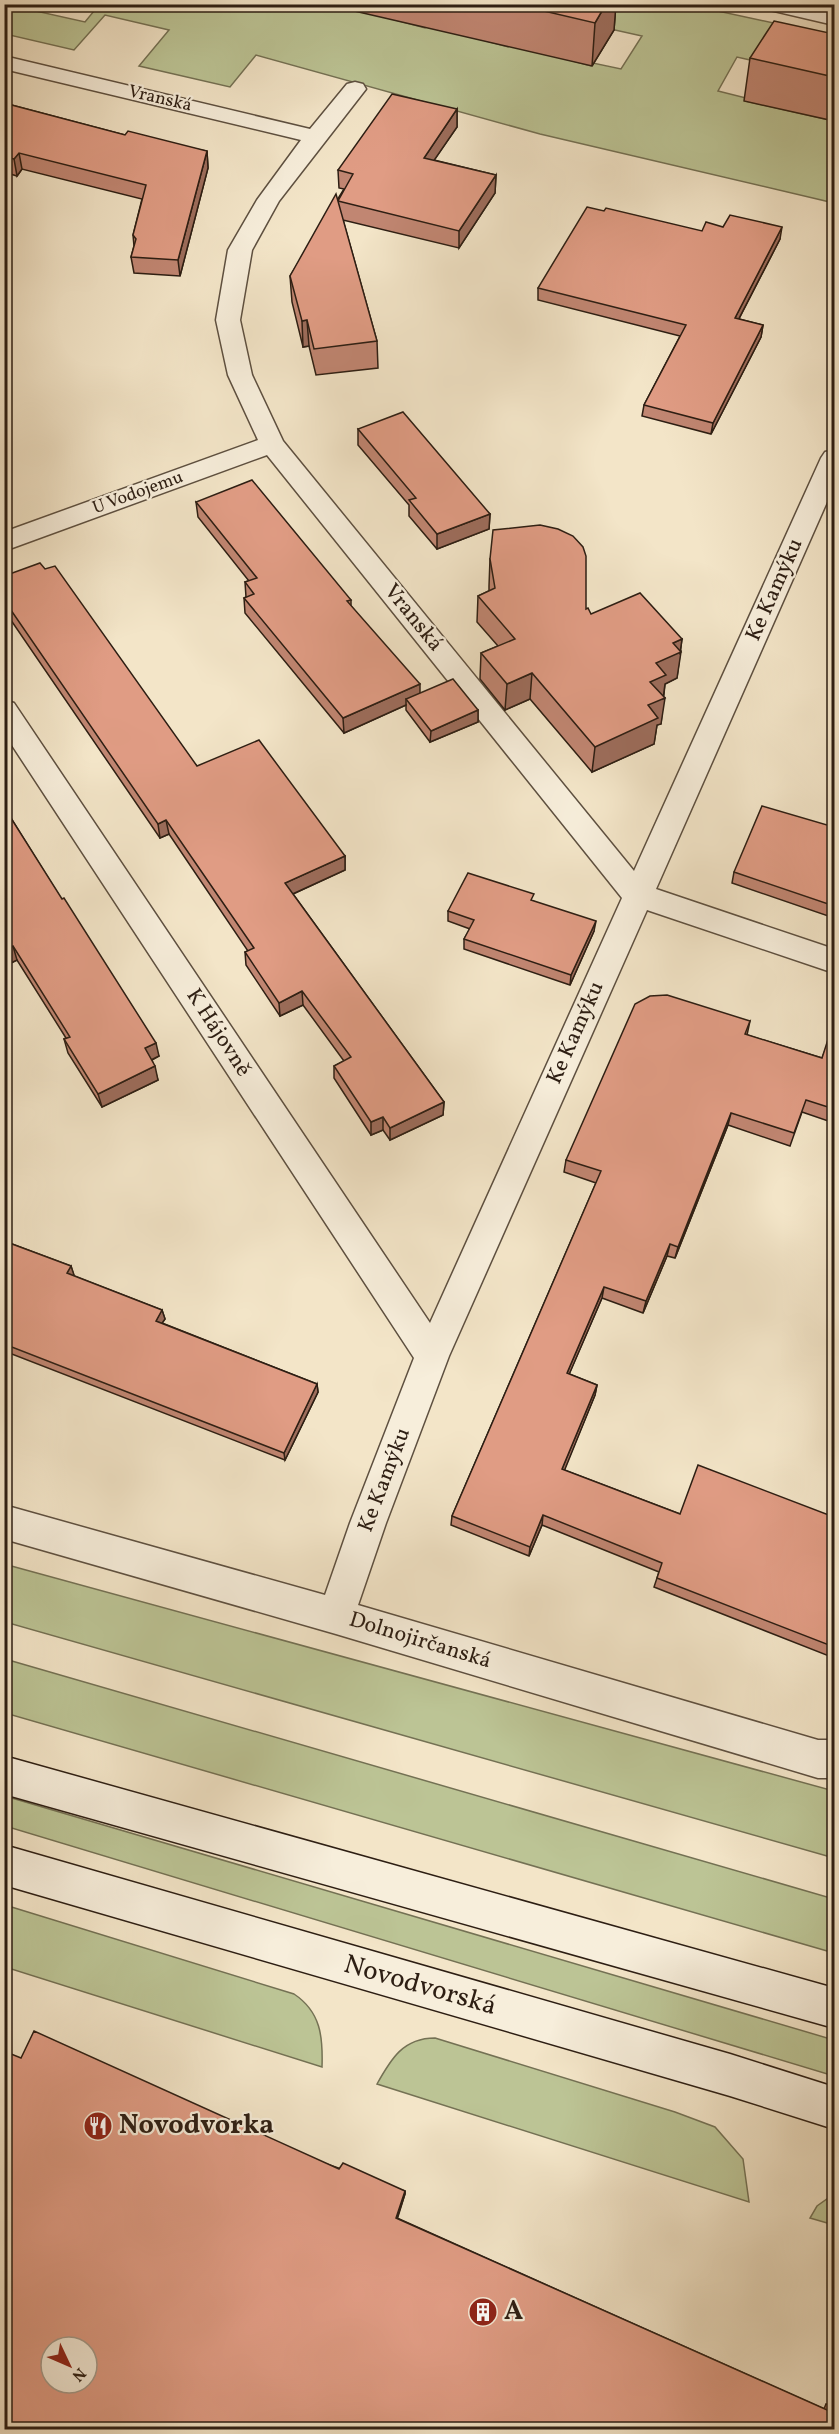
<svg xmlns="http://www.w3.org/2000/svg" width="839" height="2434" font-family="Vollkorn,serif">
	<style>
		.green { fill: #bcc495; stroke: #747154; stroke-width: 1.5 }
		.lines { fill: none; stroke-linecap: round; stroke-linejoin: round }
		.street-casing { stroke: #5e5040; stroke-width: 3 }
		.secondary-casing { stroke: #2d1e13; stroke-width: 3 }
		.street { fill: #f7eedb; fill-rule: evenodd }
		.secondary { fill: #f7eedb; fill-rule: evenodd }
		.wall { fill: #c18672; stroke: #2d1e13; stroke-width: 1.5 }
		.shaded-wall { fill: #9d6d5c; stroke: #2d1e13; stroke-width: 1.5 }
		.building { fill: #e09c84; stroke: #2d1e13; stroke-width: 1.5; fill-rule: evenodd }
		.labels { text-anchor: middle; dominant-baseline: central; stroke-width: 4.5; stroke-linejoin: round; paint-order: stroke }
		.far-street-label { font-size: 18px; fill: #2d1e13; stroke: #f7eedb }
		.street-label { font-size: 22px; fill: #2d1e13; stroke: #f7eedb }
		.near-street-label { font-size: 27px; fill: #2d1e13; stroke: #f7eedb }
		.near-poi-label { font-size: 27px; font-weight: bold; fill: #2d1e13; stroke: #f7eedb; text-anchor: start }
	</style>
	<rect width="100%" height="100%" fill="#f3e5c8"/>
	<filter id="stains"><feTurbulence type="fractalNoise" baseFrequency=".00333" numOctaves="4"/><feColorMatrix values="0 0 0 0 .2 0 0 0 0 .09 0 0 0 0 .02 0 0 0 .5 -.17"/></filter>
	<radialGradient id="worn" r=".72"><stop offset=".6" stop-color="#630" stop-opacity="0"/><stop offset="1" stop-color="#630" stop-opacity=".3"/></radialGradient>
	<g class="green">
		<polygon points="323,4 345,10 347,7 425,28 428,25 508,47 510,44 591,66 593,63 621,69 642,36 502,5 690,5 834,36 834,79 737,57 718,91 746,98 745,101 834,121 834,203 540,134 256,55 230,87 139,66 169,30 105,15 74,50 5,34 4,10 9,5 85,22 94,11 73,5"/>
		<polygon points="4,1564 834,1791 834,1858 5,1622"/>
		<polygon points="5,1659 834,1899 834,1953 5,1713"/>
		<polygon points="5,1796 834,2040 834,2076 5,1826"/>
		<path d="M5,1905L294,1994C321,2012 323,2037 322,2067L5,1967Z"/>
		<path d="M435,2038L675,2112L715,2127L743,2159L749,2202L377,2084C391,2059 403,2038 435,2038Z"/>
		<polygon points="834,2194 834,2225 810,2218 817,2206"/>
	</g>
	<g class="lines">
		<g class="street-casing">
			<g id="street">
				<polygon points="758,4 798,4 834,13 834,25 761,8"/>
				<polygon points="4,56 310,129 347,84 355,82 363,84 366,89 279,201 252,250 240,320 252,375 283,441 634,871 821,458 825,452 834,450 834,486 656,889 834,949 834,973 647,910 449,1356 386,1523 358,1605 818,1740 834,1740 834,1778 818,1778 336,1634 4,1539 4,1505 325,1595 350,1523 414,1358 4,733 4,700 14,703 430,1323 622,898 267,455 4,551 4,532 258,440 228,375 216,320 228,250 257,200 301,140 4,69"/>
			</g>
		</g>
		<g class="secondary-casing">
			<g id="secondary">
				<polygon points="4,1756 834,1988 834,2028 4,1794"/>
				<polygon points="4,1845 730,2054 834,2087 834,2129 730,2096 4,1885"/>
			</g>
		</g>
		<use href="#street" class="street"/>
		<use href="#secondary" class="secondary"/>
	</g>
	<g class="wall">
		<polygon points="324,4 616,4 614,30 592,66"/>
		<polygon points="834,34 834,121 744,101 750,58"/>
		<polygon points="4,103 125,135 207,151 208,168 180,276 134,273 131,257 134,246 133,235 142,199 22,169 17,176 4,172"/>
		<polygon points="457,109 457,127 434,160 496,175 495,193 459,248 343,220 377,341 378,368 316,375 309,346 303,347 292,302 290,276 344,189 339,188 338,170"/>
		<polygon points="702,231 780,239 739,319 763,325 761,337 711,434 642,416 644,405 680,336 538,300 538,288"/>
		<polygon points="358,429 490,514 489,529 437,549 409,516 409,505 358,445"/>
		<polygon points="196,502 351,600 351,606 420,693 478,710 478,722 430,742 406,710 406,705 344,733 245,613 244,598 246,597 245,582 249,581 198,517"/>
		<polygon points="490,559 586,609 591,614 682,639 677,678 665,684 661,724 657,725 654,744 592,772 530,699 505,710 480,679 481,653 498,646 477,622 478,596 489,591 489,586"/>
		<polygon points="4,576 197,766 345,856 345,870 293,894 444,1102 443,1115 390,1140 383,1130 371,1135 334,1078 334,1066 344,1061 303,1005 280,1016 246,965 245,952 248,951 169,834 160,838 4,610"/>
		<polygon points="4,807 159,1056 152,1060 158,1080 102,1107 68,1053 64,1039 66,1038 17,960 9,964 4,957"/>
		<polygon points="834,827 834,918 732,883 734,872"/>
		<polygon points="533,901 594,931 570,985 464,949 464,939 470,929 448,921 448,911"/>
		<polygon points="750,1021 747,1035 822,1058 834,1028 834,1123 802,1112 790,1146 728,1125 675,1258 667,1256 643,1313 602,1298 569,1374 597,1385 595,1395 564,1470 680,1514 834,1517 834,1658 654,1587 659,1572 542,1525 529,1556 451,1525 452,1516 596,1183 564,1172 566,1160"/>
		<polygon points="4,1241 71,1266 74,1276 162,1310 165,1319 162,1323 317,1384 318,1392 285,1460 4,1351"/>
		<polygon points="21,2058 405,2191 405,2194 397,2218 824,2409 826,2404 834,2406 834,2430"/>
	</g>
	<g class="shaded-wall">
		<polygon points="606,4 616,4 614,30 592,66 595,23"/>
		<polygon points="457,109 457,127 424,175 424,158"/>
		<polygon points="207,151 208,168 180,276 178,260"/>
		<polygon points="19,153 22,169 17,176 14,159"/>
		<polygon points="496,175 495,193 459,248 459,231"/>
		<polygon points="782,227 780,239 733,330 735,318"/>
		<polygon points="307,320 309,346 303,347 302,321"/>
		<polygon points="763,325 761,337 711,434 713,423"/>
		<polygon points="490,514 489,529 437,549 437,534"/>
		<polygon points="682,639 680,653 681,652 677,678 665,684 663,699 665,698 661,724 657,725 654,744 592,772 595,747 650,682 656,663 673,643"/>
		<polygon points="532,673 530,699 505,710 507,684"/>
		<polygon points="420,684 420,699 406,699 406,705 344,733 343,718"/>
		<polygon points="478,710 478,722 430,742 431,731"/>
		<polygon points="166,820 169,834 160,838 158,824"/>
		<polygon points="345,856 345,870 286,897 285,883"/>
		<polygon points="596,921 594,931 570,985 571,975"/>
		<polygon points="13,946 17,960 9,964 4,950"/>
		<polygon points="302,991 303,1005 280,1016 279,1003"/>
		<polygon points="156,1043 159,1056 147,1062 145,1048"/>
		<polygon points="155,1066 158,1080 102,1107 98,1094"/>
		<polygon points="444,1102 443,1115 390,1140 390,1128"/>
		<polygon points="731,1113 728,1125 675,1258 678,1247"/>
		<polygon points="383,1117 383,1130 371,1135 371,1122"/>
		<polygon points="670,1244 667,1256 643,1313 646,1301"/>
		<polygon points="71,1266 74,1275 70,1282 67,1273"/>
		<polygon points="604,1287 602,1298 565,1384 567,1373"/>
		<polygon points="162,1310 165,1319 158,1329 156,1321"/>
		<polygon points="317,1384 318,1392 285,1460 284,1453"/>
		<polygon points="597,1385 595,1395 561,1479 562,1469"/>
		<polygon points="543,1515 542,1525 529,1556 530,1547"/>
		<polygon points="405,2191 405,2194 397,2220 396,2218"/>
	</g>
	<g class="building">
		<polygon points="514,4 606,4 595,23"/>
		<polygon points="774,21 834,34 834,77 750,58"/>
		<polygon points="392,94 457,109 424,158 496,175 459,231 338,201 353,174 338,170"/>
		<polygon points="4,103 125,135 128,131 207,151 178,260 131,257 136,239 133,235 146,185 19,153 14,159 4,157"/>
		<polygon points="336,194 377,341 314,349 307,320 302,321 290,276"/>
		<polygon points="587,207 604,211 606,208 702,231 706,222 723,227 730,215 782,227 735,318 763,325 713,423 644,405 686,325 538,288"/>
		<polygon points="403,412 490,514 437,534 409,500 416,498 358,429"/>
		<polygon points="252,480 351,600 347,601 420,684 343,718 244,598 254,594 245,582 257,578 196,502"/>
		<polygon points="540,525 558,529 573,536 583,547 586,556 586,609 588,608 591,614 640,593 682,639 673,643 681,652 656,663 666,675 650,682 665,698 648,705 658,718 595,747 532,673 507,684 481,653 515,639 478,596 495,588 490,559 493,530"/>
		<polygon points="40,563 45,569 55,566 197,766 259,740 345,856 285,883 444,1102 390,1128 383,1117 371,1122 334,1066 351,1057 302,991 279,1003 245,952 254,948 166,820 158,824 4,600 4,576"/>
		<polygon points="453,679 478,710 431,731 406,699"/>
		<polygon points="762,806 834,827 834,906 734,872"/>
		<polygon points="4,807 62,899 64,898 156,1043 145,1048 155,1066 98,1094 64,1039 70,1037 13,946 4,950"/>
		<polygon points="468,873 534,894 531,900 596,921 571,975 464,939 474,920 448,911"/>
		<polygon points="667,995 750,1021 745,1034 822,1058 832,1027 834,1028 834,1109 806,1100 794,1133 731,1113 678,1247 670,1244 646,1301 604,1287 567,1373 597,1385 562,1469 680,1514 698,1465 834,1517 834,1647 657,1578 662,1563 543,1515 530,1547 452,1516 601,1171 566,1160 635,1004 650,996"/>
		<polygon points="4,1241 71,1266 67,1273 162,1310 156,1321 317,1384 284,1453 4,1344"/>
		<path d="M34,2031L339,2169L343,2163L405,2191L396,2218L834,2413V2412V2430H4V2051L21,2058ZM51,2347H87V2383H51Z"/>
	</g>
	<defs>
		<g id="restaurant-disc" transform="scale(1.5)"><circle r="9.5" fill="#8f2418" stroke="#f7eedb"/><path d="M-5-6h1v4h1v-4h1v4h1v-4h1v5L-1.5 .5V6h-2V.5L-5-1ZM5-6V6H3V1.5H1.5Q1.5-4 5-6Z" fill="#fff"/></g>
		<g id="building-disc" transform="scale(1.5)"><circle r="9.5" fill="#8f2418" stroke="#f7eedb"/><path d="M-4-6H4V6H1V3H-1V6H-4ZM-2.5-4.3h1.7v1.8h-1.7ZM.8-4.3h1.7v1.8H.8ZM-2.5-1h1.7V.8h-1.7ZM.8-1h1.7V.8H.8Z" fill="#fff"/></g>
	</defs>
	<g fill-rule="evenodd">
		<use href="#restaurant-disc" x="98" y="2126"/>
		<use href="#building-disc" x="483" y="2312"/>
	</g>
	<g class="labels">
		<g class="far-street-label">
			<text transform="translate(160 99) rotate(13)">Vranská</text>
			<text transform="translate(138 493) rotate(-20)">U Vodojemu</text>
		</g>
		<g class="street-label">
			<text transform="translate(775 590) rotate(-66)">Ke Kamýku</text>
			<text transform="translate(413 618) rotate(51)">Vranská</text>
			<text transform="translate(218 1033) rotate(57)">K Hájovně</text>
			<text transform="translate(576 1033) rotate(-66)">Ke Kamýku</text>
			<text transform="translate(385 1480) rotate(-69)">Ke Kamýku</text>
			<text transform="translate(420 1641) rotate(17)">Dolnojirčanská</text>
		</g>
		<g class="near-street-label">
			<text transform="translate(420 1986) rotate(16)">Novodvorská</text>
		</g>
		<g class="near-poi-label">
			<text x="119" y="2126">Novodvorka</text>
			<text x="504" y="2312">A</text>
		</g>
	</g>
	<rect width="839" height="2434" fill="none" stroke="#f3e5c8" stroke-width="24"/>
	<rect x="6" y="6" width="827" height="2422" fill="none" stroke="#2d1e13" stroke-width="3"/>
	<rect x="12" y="12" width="815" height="2410" fill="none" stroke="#2d1e13" stroke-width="1.5"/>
	<g transform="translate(69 2365) rotate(134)"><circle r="28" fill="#f7eedb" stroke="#a69b8b" stroke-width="1.5"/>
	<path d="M0-4.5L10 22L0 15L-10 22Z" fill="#8f2418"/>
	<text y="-9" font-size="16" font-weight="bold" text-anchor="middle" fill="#2d1e13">N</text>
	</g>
	<rect width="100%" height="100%" filter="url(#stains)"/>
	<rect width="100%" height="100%" fill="url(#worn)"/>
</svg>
